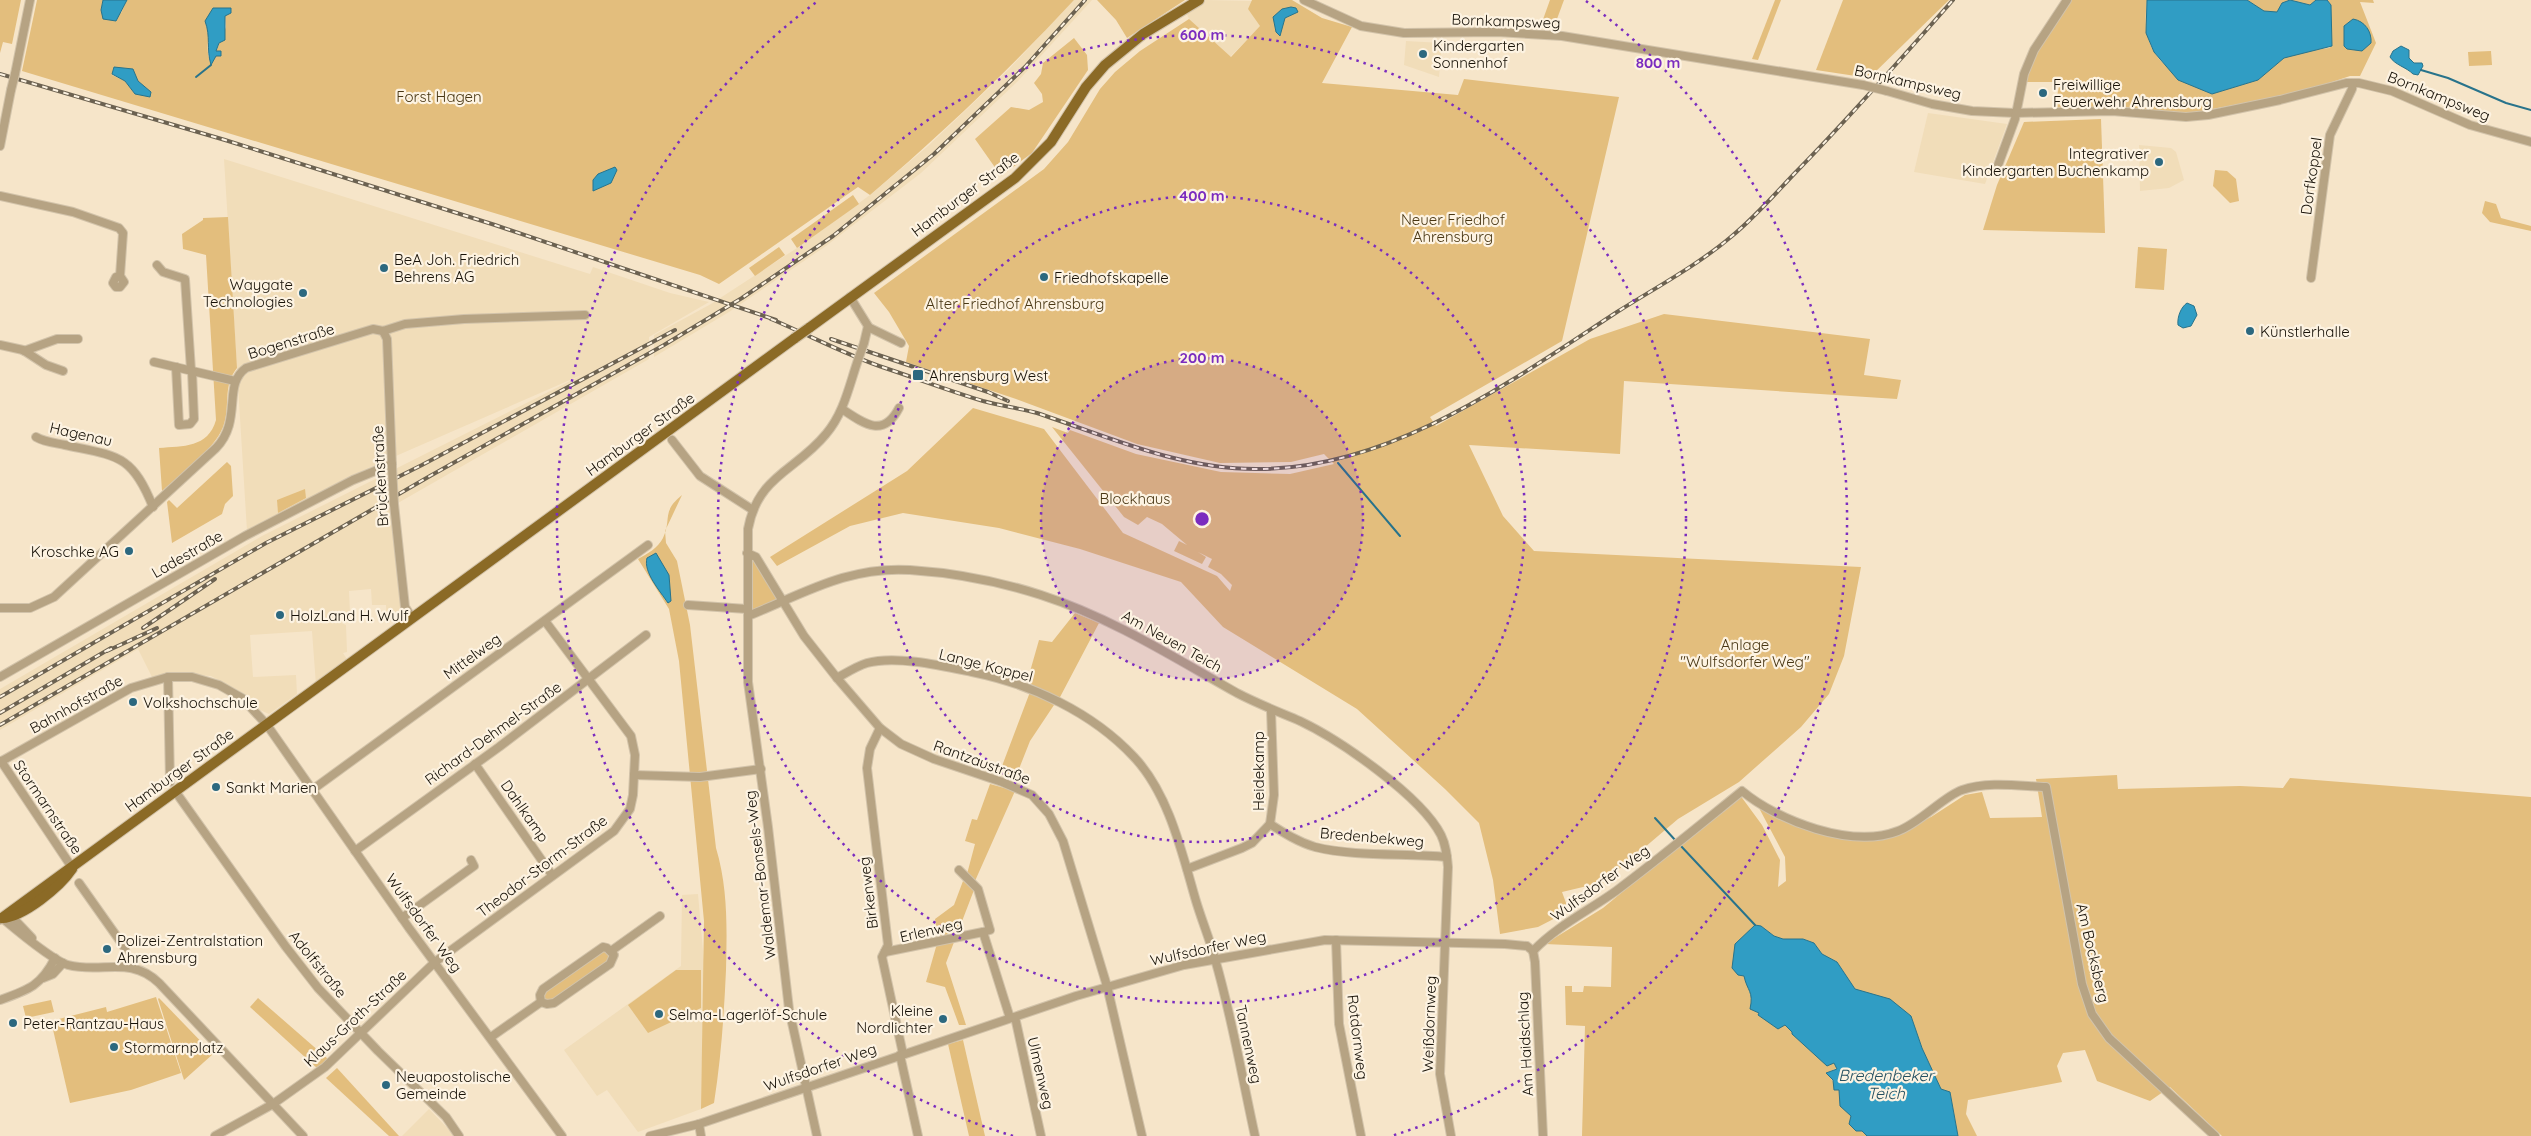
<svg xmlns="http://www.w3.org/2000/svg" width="2531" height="1136" font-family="Quicksand,sans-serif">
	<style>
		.built { fill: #f1ddb9 }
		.green { fill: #e3be7d; fill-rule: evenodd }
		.water { fill: #309dc4; stroke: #28738b }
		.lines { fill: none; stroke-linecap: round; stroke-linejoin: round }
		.stream { stroke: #28738b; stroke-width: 2 }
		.minor-casing { stroke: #d2c3aa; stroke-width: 10 }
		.major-casing { stroke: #d2c3aa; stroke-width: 12 }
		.minor { stroke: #b6a383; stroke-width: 8 }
		.major { stroke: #8b6a26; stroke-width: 10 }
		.rail-casing { stroke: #6c6251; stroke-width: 4 }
		.rail { stroke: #fdf3e2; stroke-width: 2; stroke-dasharray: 5.5; stroke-linecap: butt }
		.minor-bridge-casing { stroke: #d2c3aa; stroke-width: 10; stroke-linecap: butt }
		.major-bridge-casing { stroke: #d2c3aa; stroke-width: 12; stroke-linecap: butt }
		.minor-bridge { stroke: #b6a383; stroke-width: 8 }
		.major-bridge { stroke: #8b6a26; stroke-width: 10 }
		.ring { fill: none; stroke: #7b2cbf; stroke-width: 2.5; stroke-dasharray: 2.5 5 }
		.poi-dot { fill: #2c687f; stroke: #fdf3e2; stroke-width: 2 }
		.labels { text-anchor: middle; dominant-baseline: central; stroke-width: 4.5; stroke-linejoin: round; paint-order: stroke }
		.street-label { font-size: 15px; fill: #171107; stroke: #fdf3e2 }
		.poi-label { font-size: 15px; fill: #171107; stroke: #fdf3e2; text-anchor: start }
		.park-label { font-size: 15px; fill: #493714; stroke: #fdf3e2 }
		.water-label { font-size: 16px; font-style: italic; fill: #245061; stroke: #fdf3e2 }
		.centre { fill: #7b2cbf; stroke: #fdf3e2; stroke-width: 2.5 }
		.ring-label { font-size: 15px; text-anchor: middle; font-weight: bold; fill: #7b2cbf; stroke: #fdf3e2; stroke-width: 4.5; stroke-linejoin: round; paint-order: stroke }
	</style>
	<rect width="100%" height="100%" fill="#f6e5c9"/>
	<g class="built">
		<polygon points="1074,0 1092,0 1018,81 921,173 826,246 729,312 654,357 654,335 711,304 797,248 870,195 928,146 1009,69"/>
		<polygon points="1205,0 1253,1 1248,9 1261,26 1230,57 1206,36 1189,19 1186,12"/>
		<polygon points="1406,41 1442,43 1439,77 1404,65"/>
		<polygon points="1928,113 2007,124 1985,184 1914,172"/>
		<polygon points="2139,145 2171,148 2176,152 2184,180 2169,188 2140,191"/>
		<polygon points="224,159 590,274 593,267 670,293 709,302 649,337 649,359 391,507 405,611 387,624 386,605 372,605 371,589 349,591 350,613 341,623 346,625 347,652 343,653 348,661 316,685 312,631 250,635 253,677 296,675 297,694 269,714 260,710 245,694 211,676 179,674 155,683 138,649 0,730 0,689 262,536 586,373 350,476 247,531"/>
		<polygon points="698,894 704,962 701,1109 638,1132 607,1090 597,1096 564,1050 681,966 682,895"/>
		<polygon points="429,1109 455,1136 402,1136"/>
	</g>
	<g class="green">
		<polygon points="0,0 21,0 12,44 3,42 0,53"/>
		<path d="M37,0H103L101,10L121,13L127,0H1074C1010,69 942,134 870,195L858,187L719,284L700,275L22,71ZM231,8L225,16L226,27L211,64C201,38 215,27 231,8ZM114,67L151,92L135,94L125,81L112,75Z"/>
		<polygon points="1097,0 1185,0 1127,38 1116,20"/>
		<polygon points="1252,0 1292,0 1322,18 1352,27 1322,83 1458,95 1464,79 1619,97 1562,341 1430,417 1436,426 1590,339 1664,314 1870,339 1864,375 1901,380 1897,399 1624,381 1620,454 1469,445 1503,516 1534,551 1861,567 1844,656 1829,694 1801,727 1739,782 1678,819 1604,882 1562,892 1569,911 1538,927 1500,934 1493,880 1479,823 1445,789 1357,709 1223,627 1181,582 1080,549 999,528 903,513 850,526 777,566 770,557 907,471 973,408 1044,429 1123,533 1217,576 1230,591 1232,585 1221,574 1208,567 1212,559 1198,552 1206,557 1202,564 1174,551 1179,541 1187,545 1162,524 1147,517 1138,525 1124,517 1052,427 1068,433 1070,430 1136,454 1221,472 1290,474 1334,464 1324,454 1291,462 1220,463 1137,444 1016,399 906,362 909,346 889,312 874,293 1044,169 1068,142 1100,89 1115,72 1140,51 1189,19 1231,57 1260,26 1248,9"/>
		<polygon points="1550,0 1564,0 1554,27 1541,25"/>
		<polygon points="1775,0 1781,0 1758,60 1752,59"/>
		<polygon points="1843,0 1949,0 1869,78 1816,70"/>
		<path d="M2071,0H2147C2142,42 2152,60 2188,81C2196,86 2203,91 2212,94L2258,80L2284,58L2300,52L2329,48L2332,46L2331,5L2327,0H2373L2374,3L2360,2L2376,43L2360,76H2350L2302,92L2186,114L2122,107L2054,110L2060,82H2024L2041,43Z"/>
		<polygon points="2247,0 2316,0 2310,5 2290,0 2282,3 2277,13 2264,11"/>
		<polygon points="1074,38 1087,55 1088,70 1032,153 1001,176 975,139 1011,107 1029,110 1043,102 1042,94 1034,83 1041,74 1043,63"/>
		<polygon points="2491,51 2492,65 2469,66 2468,52"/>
		<polygon points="2101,119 2105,233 1983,230 1997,185 2024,122"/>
		<polygon points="2215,170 2227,171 2236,179 2239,201 2230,203 2213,186"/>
		<polygon points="853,195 859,204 797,248 791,239"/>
		<polygon points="2485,201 2496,204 2501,218 2531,226 2531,231 2490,222 2482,213"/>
		<path d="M228,217L237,368C222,386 231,407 223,427C214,450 181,474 162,491L159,448C183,446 208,448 216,420L206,255L183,249L182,234L203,220V218Z"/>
		<polygon points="779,247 785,255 755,276 749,268"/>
		<polygon points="2138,247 2167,249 2164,290 2135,288"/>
		<polygon points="227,462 231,466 233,496 225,504 222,514 172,543 167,502 169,500 177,508"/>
		<polygon points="305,489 306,498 278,513 277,500"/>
		<path d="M682,495L665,531L666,543L677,561L690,625L716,848C728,888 727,928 726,970C724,1015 721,1059 714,1103L701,1109L704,921L679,661L669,609L638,559C647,554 658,548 663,538C672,519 661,512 682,495Z"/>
		<polygon points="748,555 753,556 781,601 750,613"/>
		<polygon points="1075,613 1099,623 1059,699 1027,682 1039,640 1052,642"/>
		<polygon points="1030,692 1054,705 1030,741 1015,779 999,774"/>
		<polygon points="2117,775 2118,789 2240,786 2283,788 2290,778 2531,797 2531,1136 2222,1136 2170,1087 2150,1101 2097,1081 2085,1050 2063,1053 2057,1066 2062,1082 1968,1100 1966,1114 1977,1136 1958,1136 1950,1092 1941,1090 1922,1048 1911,1016 1855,989 1837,962 1822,954 1814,943 1803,939 1783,939 1774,936 1761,926 1734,957 1732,968 1744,976 1760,1013 1785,1025 1834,1063 1837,1068 1827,1073 1839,1090 1851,1116 1867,1136 1582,1136 1585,1026 1566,1025 1565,986 1572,986 1572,992 1583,992 1584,986 1611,987 1612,947 1545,944 1603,908 1740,795 1762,825 1780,860 1778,887 1786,881 1785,857 1759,808 1841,839 1881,840 1931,817 1965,795 1982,792 1990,818 2042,817 2036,779"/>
		<polygon points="990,784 1015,791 975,881 967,874 975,844 965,841 972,819 977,820"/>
		<polygon points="963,881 974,890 946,963 966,1025 959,1025 945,987 926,982 938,940 935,919 954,905"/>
		<polygon points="602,951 609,954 609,961 551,1002 544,1000 546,990"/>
		<polygon points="676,970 701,970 701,1008 648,1033 628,1005"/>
		<polygon points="156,997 181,1073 131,1090 70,1103 51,1021 106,1007 107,1012"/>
		<polygon points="159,998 213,1054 184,1080 158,999"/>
		<polygon points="258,998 328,1059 318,1069 250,1007"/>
		<polygon points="51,1000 54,1012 26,1018 23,1006"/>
		<polygon points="963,1040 985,1136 969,1136 948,1044"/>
		<polygon points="337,1068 399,1136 389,1136 326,1078"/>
	</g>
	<g class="water">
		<polygon points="103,0 127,0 116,21 103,19 101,10"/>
		<polygon points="2147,0 2247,0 2264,11 2277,12 2282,3 2290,0 2310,5 2316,0 2327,0 2331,5 2332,46 2284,58 2258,80 2212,94 2178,80 2154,52 2146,33"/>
		<polygon points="1291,7 1296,8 1298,12 1285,18 1280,36 1276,32 1273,17 1282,9"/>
		<path d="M213,8H231V13L225,16V40L219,43L216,51H221V56H216L211,65C206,48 211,37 205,21Z"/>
		<path d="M2353,19C2365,21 2372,32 2371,43L2362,51L2347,49L2344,46V26Z"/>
		<path d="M2401,46L2409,50V58L2414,63H2422L2423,66L2418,75L2413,74C2406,67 2395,65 2390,57L2393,51Z"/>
		<polygon points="114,67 133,69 138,81 151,92 150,97 135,94 125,81 112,74"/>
		<polygon points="615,167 617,170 611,183 593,191 593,180 598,174"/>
		<path d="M2187,303L2194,306L2197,315L2191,326L2183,328L2178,325C2177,317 2181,307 2187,303Z"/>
		<path d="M656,553L669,575L671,601L668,603C660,591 643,572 647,558Z"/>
		<path d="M1755,925L1761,926L1774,936L1783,939H1803L1814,943L1822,954L1837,962L1855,989L1890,999L1911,1016L1922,1048L1941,1089L1950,1092L1958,1136H1867L1862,1131H1856L1849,1124L1851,1116L1840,1106L1839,1090H1834L1833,1080L1826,1073L1837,1069L1834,1063L1827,1066L1792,1034V1032L1785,1025L1778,1029L1758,1015L1759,1013L1750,1009C1754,991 1747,991 1744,976L1738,975L1732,968L1735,944Z"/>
	</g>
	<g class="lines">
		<g class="stream">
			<polyline points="2421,70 2448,78 2506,103 2531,110"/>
			<polyline points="196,77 211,65"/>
			<polyline points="1338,463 1400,536"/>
			<polyline points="1655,818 1676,841"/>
			<polyline points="1680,845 1755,925"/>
		</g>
		<g class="minor-casing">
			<g id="minor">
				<polyline points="1304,0 1361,26 1404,33 1497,32 1562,36 1863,85"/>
				<polyline points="15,74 30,0"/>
				<polyline points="1887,91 1932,104 1972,111 2015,113 2112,111 2186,117 2208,115 2280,100 2346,83 2359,83 2392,91 2470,125 2531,142"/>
				<polyline points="0,146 11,90"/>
				<polyline points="1997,168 2015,119 2024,74 2034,50 2067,0"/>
				<polyline points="0,196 73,212 119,228 123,233 120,276 116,277 113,283 116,287 120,287 124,282 120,276"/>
				<polyline points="157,265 163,272 185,279 191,370"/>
				<polyline points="2311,278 2330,135 2352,89 2353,83"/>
				<polyline points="850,297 868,326 864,343"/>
				<polyline points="868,327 901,343"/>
				<polyline points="383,331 387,339 392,467"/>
				<polyline points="0,345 23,350 46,365 63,371"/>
				<polyline points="24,351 57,339 78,339"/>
				<polyline points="154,362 235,381"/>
				<polyline points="176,367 179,425 190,424 194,419 192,371"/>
				<path d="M842,409C863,423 883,439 899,408"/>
				<path d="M36,437C44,442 56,443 65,445C117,456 132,454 153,507"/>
				<polyline points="672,440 700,476 753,510"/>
				<polyline points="394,504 405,607 412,618"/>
				<polyline points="747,553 756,557 804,636 837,678 880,728 901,744 934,759 1002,782 1032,795 1049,814 1063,841 1107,986 1142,1136"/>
				<polyline points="688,605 747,609"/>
				<path d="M0,608H30L54,597L216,448C243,420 222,385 246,368L373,329L383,331L405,324L464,319L585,315"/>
				<path d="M748,616C803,594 847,566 910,570C955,573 998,581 1041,595C1112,618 1173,657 1237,693C1258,704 1279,712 1300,721C1340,740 1421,796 1441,835C1446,845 1447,856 1448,867L1440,1074L1451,1136"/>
				<polyline points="0,677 245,536 353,480 392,464"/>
				<polyline points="168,677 170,782"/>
				<path d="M837,678C846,673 857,666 867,663C896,655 943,666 972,672C1031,684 1092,712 1134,757C1169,794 1182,853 1196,901C1202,921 1210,940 1215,959C1232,1017 1242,1077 1255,1136"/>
				<polyline points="880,728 870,749 867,768 888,945 882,957 903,1054"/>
				<polyline points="1,761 73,869"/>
				<polyline points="0,762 131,688 168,677 192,677 219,685 242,698 267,725 409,928 562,1136"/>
				<polyline points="475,764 552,875"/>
				<polyline points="634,775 700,777 761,769"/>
				<polyline points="312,790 648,545"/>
				<polyline points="175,791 286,947 318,988 378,1051 446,1117 459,1136"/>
				<path d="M1270,824C1284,833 1298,842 1315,847C1355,857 1405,853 1447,857"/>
				<polyline points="355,851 499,747 646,635"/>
				<polyline points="1187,869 1242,848 1252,843 1270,824 1274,795 1271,710"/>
				<polyline points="959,870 978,889 990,930 983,932 1010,1018"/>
				<polyline points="79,883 125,948 126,966"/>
				<polyline points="13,918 32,938"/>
				<polyline points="402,918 474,866 471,860"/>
				<path d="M0,920L2,918C15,929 54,961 68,965C102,974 130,955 159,983L303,1136"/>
				<polyline points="1336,940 1339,1024 1361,1136"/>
				<polygon points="603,947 607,948 614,955 610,964 554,1003 547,1004 541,1002 540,995 543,989"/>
				<polyline points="611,951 660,916"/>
				<path d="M1533,951C1557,926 1588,911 1616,891C1659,859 1700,825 1742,791C1778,821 1852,849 1898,831C1920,823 1944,796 1962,790C1988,781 2019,786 2046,787L2082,984L2092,1014L2109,1038L2215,1136"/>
				<polyline points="1533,951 1535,962 1543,1136"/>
				<polyline points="885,952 983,932"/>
				<polyline points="43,978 53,974 63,963"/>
				<path d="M0,1000C28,990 41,986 55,958"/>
				<polyline points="1015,1017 1041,1136"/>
				<polyline points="491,1037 541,1002"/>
				<polyline points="900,1055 918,1136"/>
				<polyline points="699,1124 701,1136"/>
				<polyline points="215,1136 273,1104 325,1067 435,962 614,831 630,809 633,795 635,755 631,736 545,621"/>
				<polyline points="650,1136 699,1124 1076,996 1184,965 1325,940 1505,944 1527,946 1533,951"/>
				<path d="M817,1136L789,1009L768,827L748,682V529C758,475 796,471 826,434C844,413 849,386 858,360"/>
			</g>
		</g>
		<g class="major-casing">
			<g id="major">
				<polyline points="809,328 1015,178 1051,142 1086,87 1105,65 1143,34 1199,0"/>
				<polyline points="2,918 795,338"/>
				<path d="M2,918C23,917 60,887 72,869"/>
			</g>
		</g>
		<use href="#minor" class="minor"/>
		<use href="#major" class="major"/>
		<g class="rail-casing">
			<g id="rail">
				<polyline points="0,74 225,140 495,225 776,320"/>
				<path d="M771,319C809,335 846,355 885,368C918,379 950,391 983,401C1001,406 1019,408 1037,413C1109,437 1179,469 1256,469C1389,470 1510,382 1617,312C1655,288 1698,265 1732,236C1755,217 1775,194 1795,173C1850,117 1902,58 1953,0"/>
				<polyline points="831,339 988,392 1008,401"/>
				<polyline points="143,628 215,579"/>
				<polyline points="107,651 157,628"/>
				<polyline points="0,697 266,543 422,465 675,330"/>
				<polyline points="0,713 111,648"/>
				<polyline points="0,725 430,476 664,345 742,298 833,236 934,154 1025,67 1085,0"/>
			</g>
		</g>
		<use href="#rail" class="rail"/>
		<g class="minor-bridge-casing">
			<g id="minor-bridge">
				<polyline points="1863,85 1887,91"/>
				<polyline points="11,90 15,74"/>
				<polyline points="858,360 864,343"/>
				<polyline points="392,467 394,504"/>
			</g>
		</g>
		<g class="major-bridge-casing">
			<polyline id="major-bridge" points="795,338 809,328"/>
		</g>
		<use href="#minor-bridge" class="minor-bridge"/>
		<use href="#major-bridge" class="major-bridge"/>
	</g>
	<circle cx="1202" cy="519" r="161" fill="#7b2cbf" fill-opacity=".12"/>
	<g class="ring">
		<circle cx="1202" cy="519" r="161"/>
		<circle cx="1202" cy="519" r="323"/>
		<circle cx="1202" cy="519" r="484"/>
		<path d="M1013 1136A645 645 0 0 1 818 1M1586 1A645 645 0 0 1 1391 1136"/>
	</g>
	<g class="poi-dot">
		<circle cx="1423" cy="54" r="5"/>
		<circle cx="2043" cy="93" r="5"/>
		<circle cx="2159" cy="162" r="5"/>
		<circle cx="384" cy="268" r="5"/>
		<circle cx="1044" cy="277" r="5"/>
		<circle cx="303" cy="293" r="5"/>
		<circle cx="2250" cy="331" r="5"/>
		<rect x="912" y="369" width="12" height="12" rx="2.5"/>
		<circle cx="129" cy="551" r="5"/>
		<circle cx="280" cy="615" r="5"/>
		<circle cx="133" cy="702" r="5"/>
		<circle cx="216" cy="787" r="5"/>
		<circle cx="107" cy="949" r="5"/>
		<circle cx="659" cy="1014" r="5"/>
		<circle cx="943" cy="1019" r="5"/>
		<circle cx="13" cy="1023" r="5"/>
		<circle cx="114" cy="1047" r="5"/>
		<circle cx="386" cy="1085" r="5"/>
	</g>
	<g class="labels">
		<g class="street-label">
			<text transform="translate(1506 21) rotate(2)">Bornkampsweg</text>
			<text transform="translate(1908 82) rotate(13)">Bornkampsweg</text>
			<text transform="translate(2439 96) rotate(22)">Bornkampsweg</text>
			<text transform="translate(2311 176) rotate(-82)">Dorfkoppel</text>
			<text transform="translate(965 194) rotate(-37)">Hamburger Straße</text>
			<text transform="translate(291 341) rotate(-17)">Bogenstraße</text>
			<text transform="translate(81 434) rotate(13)">Hagenau</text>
			<text transform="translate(640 434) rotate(-36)">Hamburger Straße</text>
			<text transform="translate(380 476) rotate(-93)">Brückenstraße</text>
			<text transform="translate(187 554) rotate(-30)">Ladestraße</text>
			<text transform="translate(1172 641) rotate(29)">Am Neuen Teich</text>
			<text transform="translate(472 656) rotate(-36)">Mittelweg</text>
			<text transform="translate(986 665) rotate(14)">Lange Koppel</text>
			<text transform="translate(76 704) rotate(-29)">Bahnhofstraße</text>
			<text transform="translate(493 733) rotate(-36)">Richard-Dehmel-Straße</text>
			<text transform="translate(982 762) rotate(20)">Rantzaustraße</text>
			<text transform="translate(179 770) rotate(-36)">Hamburger Straße</text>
			<text transform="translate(1258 771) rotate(-90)">Heidekamp</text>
			<text transform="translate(48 807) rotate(56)">Stormarnstraße</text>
			<text transform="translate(525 811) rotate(55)">Dahlkamp</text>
			<text transform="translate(1372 837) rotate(5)">Bredenbekweg</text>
			<text transform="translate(542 866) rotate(-37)">Theodor-Storm-Straße</text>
			<text transform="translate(760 875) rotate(-97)">Waldemar-Bonsels-Weg</text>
			<text transform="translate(1600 883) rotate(-36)">Wulfsdorfer Weg</text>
			<text transform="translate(868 893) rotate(-97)">Birkenweg</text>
			<text transform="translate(424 923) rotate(54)">Wulfsdorfer Weg</text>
			<text transform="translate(931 930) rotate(-13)">Erlenweg</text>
			<text transform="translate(1208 948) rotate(-12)">Wulfsdorfer Weg</text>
			<text transform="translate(2093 953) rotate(77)">Am Bocksberg</text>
			<text transform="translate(318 964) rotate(51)">Adolfstraße</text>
			<text transform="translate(355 1018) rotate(-43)">Klaus-Groth-Straße</text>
			<text transform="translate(1429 1024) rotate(-88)">Weißdornweg</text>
			<text transform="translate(1358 1037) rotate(83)">Rotdornweg</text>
			<text transform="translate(1249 1044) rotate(78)">Tannenweg</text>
			<text transform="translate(1525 1044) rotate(-93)">Am Haidschlag</text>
			<text transform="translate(820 1067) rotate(-19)">Wulfsdorfer Weg</text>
			<text transform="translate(1041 1073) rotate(77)">Ulmenweg</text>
		</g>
		<g class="poi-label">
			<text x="1433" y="45">Kindergarten<tspan x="1433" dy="17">Sonnenhof</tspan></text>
			<text x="2053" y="84">Freiwillige<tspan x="2053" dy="17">Feuerwehr Ahrensburg</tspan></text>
			<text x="2149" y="153" text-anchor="end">Integrativer<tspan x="2149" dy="17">Kindergarten Buchenkamp</tspan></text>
			<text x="394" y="259">BeA Joh. Friedrich<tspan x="394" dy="17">Behrens AG</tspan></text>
			<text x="1054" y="277">Friedhofskapelle</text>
			<text x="293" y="284" text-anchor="end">Waygate<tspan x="293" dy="17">Technologies</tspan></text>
			<text x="2260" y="331">Künstlerhalle</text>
			<text x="929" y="375">Ahrensburg West</text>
			<text x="119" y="551" text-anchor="end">Kroschke AG</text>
			<text x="290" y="615">HolzLand H. Wulf</text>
			<text x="143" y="702">Volkshochschule</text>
			<text x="226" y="787">Sankt Marien</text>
			<text x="117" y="940">Polizei-Zentralstation<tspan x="117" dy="17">Ahrensburg</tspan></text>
			<text x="933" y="1010" text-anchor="end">Kleine<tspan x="933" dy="17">Nordlichter</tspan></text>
			<text x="669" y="1014">Selma-Lagerlöf-Schule</text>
			<text x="23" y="1023">Peter-Rantzau-Haus</text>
			<text x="124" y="1047">Stormarnplatz</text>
			<text x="396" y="1076">Neuapostolische<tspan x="396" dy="17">Gemeinde</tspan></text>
		</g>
		<g class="park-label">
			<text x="439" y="96">Forst Hagen</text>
			<text x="1453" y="219">Neuer Friedhof<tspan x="1453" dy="17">Ahrensburg</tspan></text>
			<text x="1015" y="303">Alter Friedhof Ahrensburg</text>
			<text x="1135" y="498">Blockhaus</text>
			<text x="1745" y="644">Anlage<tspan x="1745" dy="17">"Wulfsdorfer Weg"</tspan></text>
		</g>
		<g class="water-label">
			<text x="1886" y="1075">Bredenbeker<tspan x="1886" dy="18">Teich</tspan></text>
		</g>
	</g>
	<circle cx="1202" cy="519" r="8" class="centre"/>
	<g class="ring-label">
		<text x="1202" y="40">600 m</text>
		<text x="1658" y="68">800 m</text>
		<text x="1202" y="201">400 m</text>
		<text x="1202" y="363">200 m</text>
	</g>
</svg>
